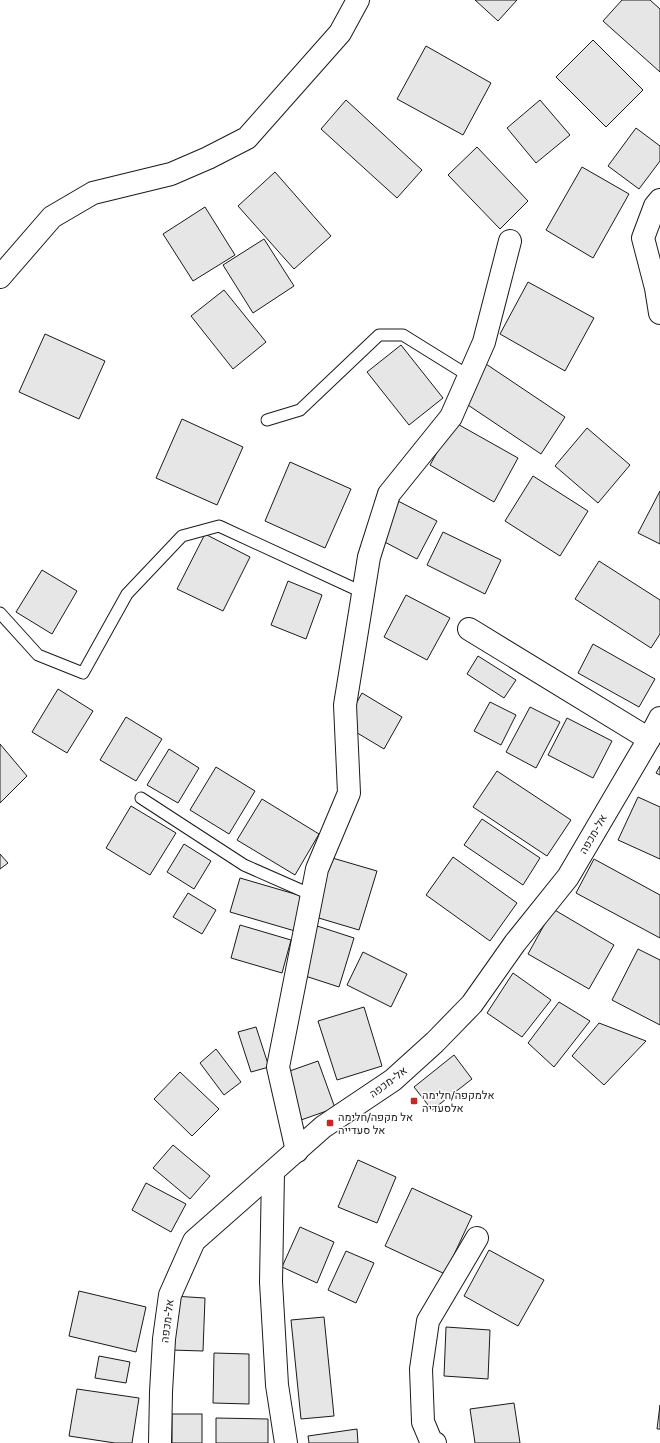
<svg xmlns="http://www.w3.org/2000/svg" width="660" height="1443" font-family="Cabin,Heebo,sans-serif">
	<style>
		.building { fill: #e6e6e6; stroke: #1a1a1a }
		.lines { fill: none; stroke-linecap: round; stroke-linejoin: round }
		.service-casing { stroke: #1a1a1a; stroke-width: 13 }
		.minor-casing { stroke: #1a1a1a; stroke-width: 24 }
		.tertiary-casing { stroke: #1a1a1a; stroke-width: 24 }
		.service { stroke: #fff; stroke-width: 11 }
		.minor { stroke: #fff; stroke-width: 22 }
		.tertiary { stroke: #fff; stroke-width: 22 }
		.poi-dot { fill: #c62828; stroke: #fff; stroke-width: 1.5 }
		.labels { text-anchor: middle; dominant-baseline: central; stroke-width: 3; stroke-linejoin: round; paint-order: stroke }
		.street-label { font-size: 11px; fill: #1a1a1a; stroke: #fff }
		.poi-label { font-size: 11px; fill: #1a1a1a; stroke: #fff; text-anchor: start }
	</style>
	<rect width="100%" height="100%" fill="#fff"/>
	<g class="building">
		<polygon points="475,0 517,0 498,21"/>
		<polygon points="622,0 650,0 660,9 660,72 603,21"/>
		<polygon points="593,40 643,90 606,127 556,77"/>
		<polygon points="426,46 491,83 463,135 397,99"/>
		<polygon points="346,100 422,170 397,198 321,129"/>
		<polygon points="540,100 570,135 536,163 507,128"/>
		<polygon points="636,128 660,146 660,161 639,189 608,166"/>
		<polygon points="477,147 528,201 500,229 448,175"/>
		<polygon points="582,167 629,194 593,258 546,230"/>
		<polygon points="275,172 331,236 294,269 238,206"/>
		<polygon points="205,207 235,255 193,281 163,234"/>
		<polygon points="264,239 294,286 253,313 223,265"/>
		<polygon points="528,282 594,318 565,371 500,334"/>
		<polygon points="224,290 266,342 233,369 191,316"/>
		<polygon points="45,334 105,361 79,419 19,392"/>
		<polygon points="401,345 443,398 409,425 367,372"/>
		<polygon points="486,364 565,417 541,454 462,401"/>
		<polygon points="182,419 243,447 217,505 156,478"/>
		<polygon points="454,422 518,458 494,502 430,465"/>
		<polygon points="587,428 630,465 598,503 555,466"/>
		<polygon points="290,462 351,489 325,548 265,521"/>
		<polygon points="533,476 588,511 560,556 505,521"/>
		<polygon points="660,491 660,544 638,533"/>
		<polygon points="398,501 437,521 417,559 379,539"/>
		<polygon points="443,532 501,560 485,594 427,565"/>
		<polygon points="205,534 250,557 223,611 177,589"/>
		<polygon points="599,561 660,600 660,634 651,648 575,599"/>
		<polygon points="42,570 77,591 52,634 16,612"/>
		<polygon points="288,581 322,595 306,639 271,625"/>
		<polygon points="406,595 450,618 427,660 384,637"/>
		<polygon points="593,644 655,679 639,707 578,673"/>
		<polygon points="478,656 516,680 504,698 467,674"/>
		<polygon points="58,689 93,711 67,753 32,732"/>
		<polygon points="362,693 402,717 384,749 344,725"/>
		<polygon points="490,702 516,715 501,745 474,731"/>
		<polygon points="530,707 560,722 536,768 506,752"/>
		<polygon points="126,717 162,739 136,781 100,760"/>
		<polygon points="567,718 612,741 593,778 548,755"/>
		<polygon points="0,744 27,776 0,803"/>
		<polygon points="169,749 199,768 178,803 147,785"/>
		<polygon points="660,766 660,775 656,773"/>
		<polygon points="216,767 255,791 229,834 190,810"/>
		<polygon points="497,771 571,820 547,856 473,807"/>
		<polygon points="638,797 660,807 660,859 618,840"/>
		<polygon points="262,799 319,834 295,875 237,840"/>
		<polygon points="131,806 176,833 150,875 106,848"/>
		<polygon points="482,819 540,858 523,885 464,845"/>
		<polygon points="184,844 211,861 194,889 167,872"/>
		<polygon points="0,854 8,863 0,869"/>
		<polygon points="329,857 377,871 359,930 312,916"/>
		<polygon points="453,857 517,903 490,941 426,895"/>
		<polygon points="594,859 660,895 660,938 576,893"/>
		<polygon points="240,878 305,897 295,931 230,912"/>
		<polygon points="188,893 216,910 202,934 173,917"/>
		<polygon points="553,909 614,945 589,989 528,954"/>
		<polygon points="311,924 354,938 339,987 296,973"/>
		<polygon points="240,925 291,940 282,973 231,958"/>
		<polygon points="638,949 660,960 660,1025 612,1000"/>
		<polygon points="363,952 407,974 391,1007 347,985"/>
		<polygon points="513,973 551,1000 522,1037 487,1013"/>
		<polygon points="559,1002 590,1021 554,1067 528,1043"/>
		<polygon points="364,1007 382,1066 337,1080 318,1021"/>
		<polygon points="599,1023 646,1041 604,1085 572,1056"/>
		<polygon points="256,1027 269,1067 251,1072 238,1032"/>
		<polygon points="216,1049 241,1082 224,1095 200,1063"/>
		<polygon points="454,1055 472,1079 432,1110 414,1087"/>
		<polygon points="318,1061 335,1108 301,1120 284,1073"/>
		<polygon points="180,1072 219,1109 192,1136 154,1099"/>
		<polygon points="173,1145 210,1176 190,1199 153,1168"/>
		<polygon points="358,1160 396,1177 377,1223 338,1207"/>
		<polygon points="146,1183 186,1204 171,1232 132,1210"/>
		<polygon points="412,1188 472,1216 445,1274 385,1246"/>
		<polygon points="300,1227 334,1242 317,1283 282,1267"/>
		<polygon points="489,1250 544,1280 518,1326 464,1296"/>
		<polygon points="346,1251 374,1263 356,1303 328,1290"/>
		<polygon points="79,1291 146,1307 136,1352 69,1336"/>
		<polygon points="173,1296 205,1298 203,1351 171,1350"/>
		<polygon points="324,1317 334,1416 301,1419 291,1320"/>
		<polygon points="446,1327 490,1330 488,1379 444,1376"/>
		<polygon points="214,1353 249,1354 249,1404 213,1403"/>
		<polygon points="99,1356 130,1362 126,1383 95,1378"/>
		<polygon points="77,1389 139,1398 132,1443 115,1443 69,1436"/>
		<polygon points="514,1403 520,1443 475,1443 470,1409"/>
		<polygon points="660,1405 660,1429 657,1429"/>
		<rect x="172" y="1414" width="30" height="29"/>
		<polygon points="216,1418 268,1419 268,1443 216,1443"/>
		<polygon points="357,1429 358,1443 309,1443 308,1436"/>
	</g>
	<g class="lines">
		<g class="service-casing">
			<g id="service">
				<polyline points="267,420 300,410 379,335 403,335 469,376"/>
				<polyline points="0,613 38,655 83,673 127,594 182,536 219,526 364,593"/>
				<polyline points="141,798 244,865 312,895"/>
			</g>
		</g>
		<g class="minor-casing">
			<g id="minor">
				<polyline points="660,200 655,206 643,238 656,288 660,313"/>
				<polyline points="0,277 52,217 93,193 171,174 208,158 247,138 340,33 358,0"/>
				<polyline points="469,629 649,739"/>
				<polyline points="297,1151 278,1067 317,869 349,793 345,705 369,557 389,494 451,417 484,342 510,241"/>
				<polyline points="273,1173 271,1282 277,1385 286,1443"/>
				<polyline points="435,1443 431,1441 423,1422 421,1369 428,1321 477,1238"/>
			</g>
		</g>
		<g class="tertiary-casing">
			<polyline id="tertiary" points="160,1443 161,1392 164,1339 170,1295 194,1241 323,1127 393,1080 435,1042 472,1004 515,943 568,877 649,739 660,718"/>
		</g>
		<use href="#service" class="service"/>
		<use href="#minor" class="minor"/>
		<use href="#tertiary" class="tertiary"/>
	</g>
	<g class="poi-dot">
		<rect x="410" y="1097" width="8" height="8" rx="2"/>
		<rect x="326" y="1119" width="8" height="8" rx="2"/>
	</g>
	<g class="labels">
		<g class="street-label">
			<text transform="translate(593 834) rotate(-60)">אל-מכפה</text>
			<text transform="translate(388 1082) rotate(-37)">אל-מכפה</text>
			<text transform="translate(167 1321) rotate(-83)">אל-מכפה</text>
		</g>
		<g class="poi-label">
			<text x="422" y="1095">אלמקפה/חלימה<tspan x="422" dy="13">אלסעדיה</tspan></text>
			<text x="338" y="1117">אל מקפה/חלימה<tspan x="338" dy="13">אל סעדייה</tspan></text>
		</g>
	</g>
</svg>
